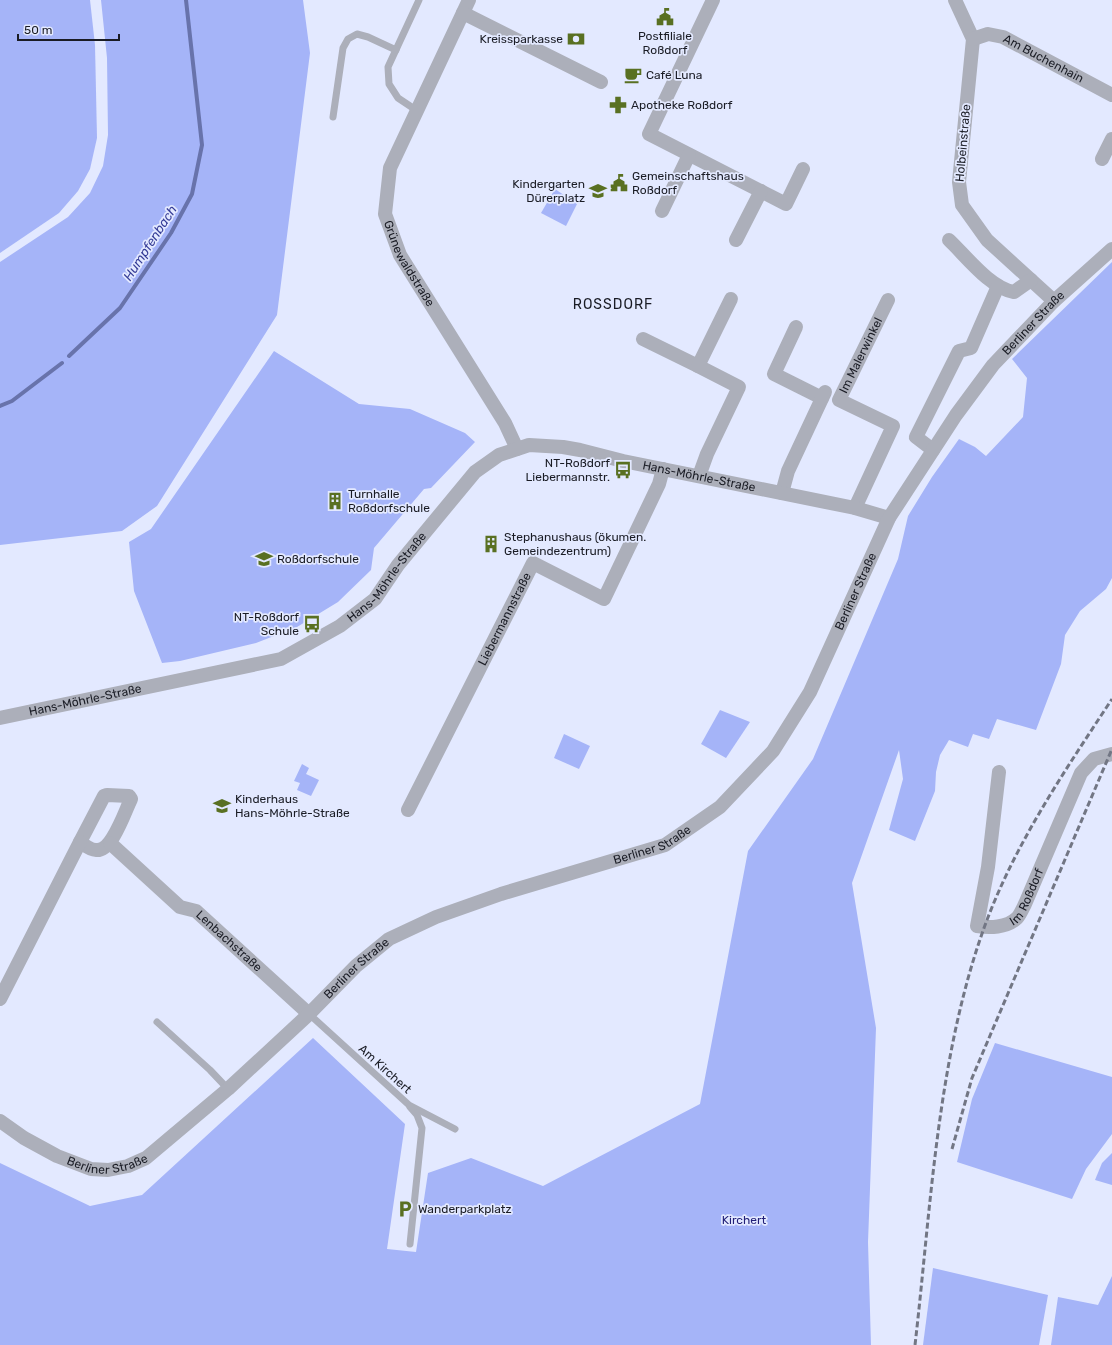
<svg xmlns="http://www.w3.org/2000/svg" width="1112" height="1345" font-family="Rubik,sans-serif">
	<style>
		.green { fill: #a5b4f8 }
		.lines { fill: none; stroke-linecap: round; stroke-linejoin: round }
		.stream { stroke: #6873ab; stroke-width: 4 }
		.lane { stroke: #acafba; stroke-width: 7 }
		.street { stroke: #acafba; stroke-width: 14 }
		.rail { stroke: #727684; stroke-width: 3; stroke-dasharray: 6 3; stroke-linecap: butt }
		.labels { text-anchor: middle; dominant-baseline: central; stroke-width: 3.5; stroke-linejoin: round; paint-order: stroke }
		.poi-label { font-size: 12px; fill: #1a1c25; stroke: #e3e9ff; text-anchor: start }
		.street-label { font-size: 12px; fill: #1a1c25; stroke: #e3e9ff }
		.park-label { font-size: 12px; fill: #211f78; stroke: #e3e9ff }
		.water-label { font-size: 13px; font-style: italic; fill: #373e98; stroke: #e3e9ff }
		.quarter-label { font-size: 14px; letter-spacing: 1px; fill: #1a1c25; stroke: #e3e9ff }
	</style>
	<rect width="100%" height="100%" fill="#e3e9ff"/>
	<g class="green">
		<polygon points="0,0 90,0 95,45 97,138 90,169 78,191 59,213 0,253"/>
		<polygon points="101,0 303,0 310,53 277,315 157,506 122,531 0,545 0,262 68,217 90,193 103,166 108,135 107,58"/>
		<polygon points="555,189 577,204 566,226 541,213"/>
		<polygon points="1112,262 1112,578 1106,589 1080,611 1065,635 1061,664 1036,730 997,719 989,739 973,734 968,747 949,740 940,755 936,772 935,791 915,841 889,830 903,779 899,750 852,883 876,1028 868,1242 871,1345 0,1345 0,1163 90,1206 142,1195 313,1038 405,1124 387,1249 416,1252 428,1173 471,1158 543,1186 700,1104 748,851 813,759 898,559 908,516 932,477 959,439 975,447 986,456 1023,417 1027,378 1012,359"/>
		<polygon points="274,351 359,404 410,409 465,433 475,442 431,488 424,489 374,548 371,570 338,602 297,627 256,643 180,661 162,663 134,591 129,542 151,529"/>
		<polygon points="720,710 750,722 726,758 701,744"/>
		<polygon points="564,734 590,746 579,769 554,758"/>
		<polygon points="302,764 309,768 306,774 319,780 311,796 297,790 300,783 294,781"/>
		<polygon points="995,1043 1112,1077 1112,1134 1086,1169 1072,1199 957,1162 972,1099"/>
		<polygon points="1112,1153 1112,1185 1095,1180 1102,1163"/>
		<polygon points="933,1268 1048,1295 1039,1345 923,1345"/>
		<polygon points="1112,1276 1112,1345 1051,1345 1058,1297 1098,1305"/>
	</g>
	<g class="lines">
		<g class="stream">
			<polyline points="69,356 120,308 171,233 192,194 202,145 186,0"/>
			<polyline points="0,406 12,401 62,363"/>
		</g>
		<g class="lane">
			<polyline points="416,110 398,98 389,84 388,67 419,0"/>
			<polyline points="333,117 343,48 348,39 357,34 368,37 396,50"/>
			<polyline points="309,1014 409,1105 455,1129"/>
			<polyline points="157,1022 210,1070 228,1089"/>
			<polyline points="410,1244 422,1128 417,1115 410,1107"/>
		</g>
		<g class="street">
			<path id="s1" d="M469,0L390,168L385,214L400,255L505,423L517,449"/>
			<polyline points="713,0 649,134 786,204 803,169"/>
			<polyline points="955,0 973,39 959,182 962,205 987,240 1054,301"/>
			<polyline points="463,13 601,82"/>
			<path id="s2" d="M973,39L988,34L1003,37L1112,95"/>
			<polyline points="1102,159 1112,139"/>
			<polyline points="662,211 689,155"/>
			<polyline points="736,240 761,191"/>
			<path d="M949,240C966,256 990,288 1014,292L1031,280"/>
			<polyline points="796,327 774,374 822,398"/>
			<polyline points="643,339 698,366"/>
			<polyline points="933,450 916,437 959,351 971,348 998,286"/>
			<polyline points="699,476 707,454 739,387 698,366 731,299"/>
			<polyline points="782,493 788,471 825,392"/>
			<path id="s3" d="M855,508L893,426L839,400L888,300"/>
			<path id="s4" d="M0,718L281,659L340,626L375,599L398,565L475,472L499,455L529,445L563,447L580,450L623,461L855,508L889,518"/>
			<path id="s5" d="M999,772L988,867L977,926C989,928 1007,928 1017,918C1020,915 1023,908 1025,904L1081,773L1094,759L1112,754"/>
			<path d="M107,795L129,796L131,799C125,811 112,852 96,850C91,850 84,845 80,842L104,796Z"/>
			<path id="s6" d="M408,810L533,563L604,599L659,484L663,469"/>
			<path id="s7" d="M110,843L180,907L196,911L309,1014"/>
			<polyline points="0,999 80,842"/>
			<path id="s8" d="M0,1121L24,1138L57,1156L91,1169L108,1170L128,1166L146,1158L228,1089L309,1014L356,966L389,939L436,917L501,894L665,845L720,807L773,751L810,692L889,518L956,415L993,365L1054,301L1112,249"/>
		</g>
		<g class="rail">
			<polyline points="952,1149 972,1078 1112,749"/>
			<path d="M915,1345C931,1207 937,1059 984,928C1014,845 1064,772 1112,699"/>
		</g>
	</g>
	<defs>
		<g id="civic-bare" transform="scale(1.38)"><path d="M-.6-6.5H3V-4.5H.6V-3L4-1V1h2V6H-6V1h2V-1L-.6-3ZM-1.2 2.5V6h2.4V2.5Z" fill="#597022" stroke="#e3e9ff" stroke-width="2.5" paint-order="stroke"/></g>
		<g id="bank-bare" transform="scale(1.38)"><path d="M-6-4H6V4H-6ZM0-2.3a2.3 2.3 0 1 0 0 4.6a2.3 2.3 0 1 0 0-4.6Z" fill="#597022" stroke="#e3e9ff" stroke-width="2.5" paint-order="stroke"/></g>
		<g id="cafe-bare" transform="scale(1.38)"><path d="M-5.5-4.5H6V0H3Q3 3.5 0 3.5H-2.5Q-5.5 3.5-5.5 0ZM3-3.2v2h1.7v-2ZM-6 4.5H4V6H-6Z" fill="#597022" stroke="#e3e9ff" stroke-width="2.5" paint-order="stroke"/></g>
		<g id="pharmacy-bare" transform="scale(1.38)"><path d="M-2-6h4v4h4v4h-4v4h-4v-4h-4v-4h4Z" fill="#597022" stroke="#e3e9ff" stroke-width="2.5" paint-order="stroke"/></g>
		<g id="school-bare" transform="scale(1.38)"><path d="M0-5L7-2L0 1L-7-2ZM-4 1L0 2.5L4 1V4Q0 6-4 4Z" fill="#597022" stroke="#e3e9ff" stroke-width="2.5" paint-order="stroke"/></g>
		<g id="bus-bare" transform="scale(1.38)"><path d="M-5-6H5V4H4V6H2V4H-2V6H-4V4H-5ZM-3.5-4V0h7V-4ZM-3.5 1.2v1.5H-2V1.2ZM2 1.2v1.5H3.5V1.2Z" fill="#597022" stroke="#e3e9ff" stroke-width="2.5" paint-order="stroke"/></g>
		<g id="building-bare" transform="scale(1.38)"><path d="M-4-6H4V6H1V3H-1V6H-4ZM-2.5-4.3h1.7v1.8h-1.7ZM.8-4.3h1.7v1.8H.8ZM-2.5-1h1.7V.8h-1.7ZM.8-1h1.7V.8H.8Z" fill="#597022" stroke="#e3e9ff" stroke-width="2.5" paint-order="stroke"/></g>
		<g id="parking-bare" transform="scale(1.38)"><path d="M-3.5-5.5H1a3.5 3.5 0 0 1 0 7H-1V5.5H-3.5ZM-1-3.4V-.6H.8a1.4 1.4 0 0 0 0-2.8Z" fill="#597022" stroke="#e3e9ff" stroke-width="2.5" paint-order="stroke"/></g>
	</defs>
	<g fill-rule="evenodd">
		<use href="#civic-bare" x="665" y="17"/>
		<use href="#bank-bare" x="576" y="39"/>
		<use href="#cafe-bare" x="633" y="75"/>
		<use href="#pharmacy-bare" x="618" y="105"/>
		<use href="#civic-bare" x="619" y="183"/>
		<use href="#school-bare" x="598" y="191"/>
		<use href="#bus-bare" x="623" y="470"/>
		<use href="#building-bare" x="335" y="501"/>
		<use href="#building-bare" x="491" y="544"/>
		<use href="#school-bare" x="264" y="559"/>
		<use href="#bus-bare" x="312" y="624"/>
		<use href="#school-bare" x="222" y="806"/>
		<use href="#parking-bare" x="405" y="1209"/>
	</g>
	<g class="labels">
		<g class="poi-label">
			<text x="665" y="36" text-anchor="middle">Postfiliale<tspan x="665" dy="14">Roßdorf</tspan></text>
			<text x="563" y="39" text-anchor="end">Kreissparkasse</text>
			<text x="646" y="75">Café Luna</text>
			<text x="631" y="105">Apotheke Roßdorf</text>
			<text x="632" y="176">Gemeinschaftshaus<tspan x="632" dy="14">Roßdorf</tspan></text>
			<text x="585" y="184" text-anchor="end">Kindergarten<tspan x="585" dy="14">Dürerplatz</tspan></text>
			<text x="610" y="463" text-anchor="end">NT-Roßdorf<tspan x="610" dy="14">Liebermannstr.</tspan></text>
			<text x="348" y="494">Turnhalle<tspan x="348" dy="14">Roßdorfschule</tspan></text>
			<text x="504" y="537">Stephanushaus (ökumen.<tspan x="504" dy="14">Gemeindezentrum)</tspan></text>
			<text x="277" y="559">Roßdorfschule</text>
			<text x="299" y="617" text-anchor="end">NT-Roßdorf<tspan x="299" dy="14">Schule</tspan></text>
			<text x="235" y="799">Kinderhaus<tspan x="235" dy="14">Hans-Möhrle-Straße</tspan></text>
			<text x="418" y="1209">Wanderparkplatz</text>
		</g>
		<g class="street-label">
			<text stroke="none"><textPath href="#s2" startOffset="77">Am Buchenhain</textPath></text>
			<text transform="translate(963 143) rotate(-85)">Holbeinstraße</text>
			<text stroke="none"><textPath href="#s1" startOffset="287">Grünewaldstraße</textPath></text>
			<text stroke="none"><textPath href="#s8" startOffset="1428">Berliner Straße</textPath></text>
			<text stroke="none"><textPath href="#s3" startOffset="200">Im Malerwinkel</textPath></text>
			<text stroke="none"><textPath href="#s4" startOffset="795">Hans-Möhrle-Straße</textPath></text>
			<text stroke="none"><textPath href="#s4" startOffset="423">Hans-Möhrle-Straße</textPath></text>
			<text stroke="none"><textPath href="#s8" startOffset="1104">Berliner Straße</textPath></text>
			<text stroke="none"><textPath href="#s6" startOffset="214">Liebermannstraße</textPath></text>
			<text stroke="none"><textPath href="#s4" startOffset="87">Hans-Möhrle-Straße</textPath></text>
			<text stroke="none"><textPath href="#s8" startOffset="768">Berliner Straße</textPath></text>
			<text stroke="none"><textPath href="#s5" startOffset="221">Im Roßdorf</textPath></text>
			<text stroke="none"><textPath href="#s7" startOffset="156">Lenbachstraße</textPath></text>
			<text stroke="none"><textPath href="#s8" startOffset="444">Berliner Straße</textPath></text>
			<text transform="translate(385 1069) rotate(42)">Am Kirchert</text>
			<text stroke="none"><textPath href="#s8" startOffset="120">Berliner Straße</textPath></text>
		</g>
		<g class="park-label">
			<text x="744" y="1220">Kirchert</text>
		</g>
		<g class="water-label">
			<text transform="translate(150 243) rotate(-57)">Humpfenbach</text>
		</g>
		<g class="quarter-label">
			<text x="613" y="304">ROSSDORF</text>
		</g>
	</g>
	<path d="M18 34v6h101v-6" fill="none" stroke="#1a1c25" stroke-width="2"/>
	<text x="24" y="34" font-size="12" fill="#1a1c25" stroke="#e3e9ff" stroke-width="3" paint-order="stroke">50 m</text>
</svg>
